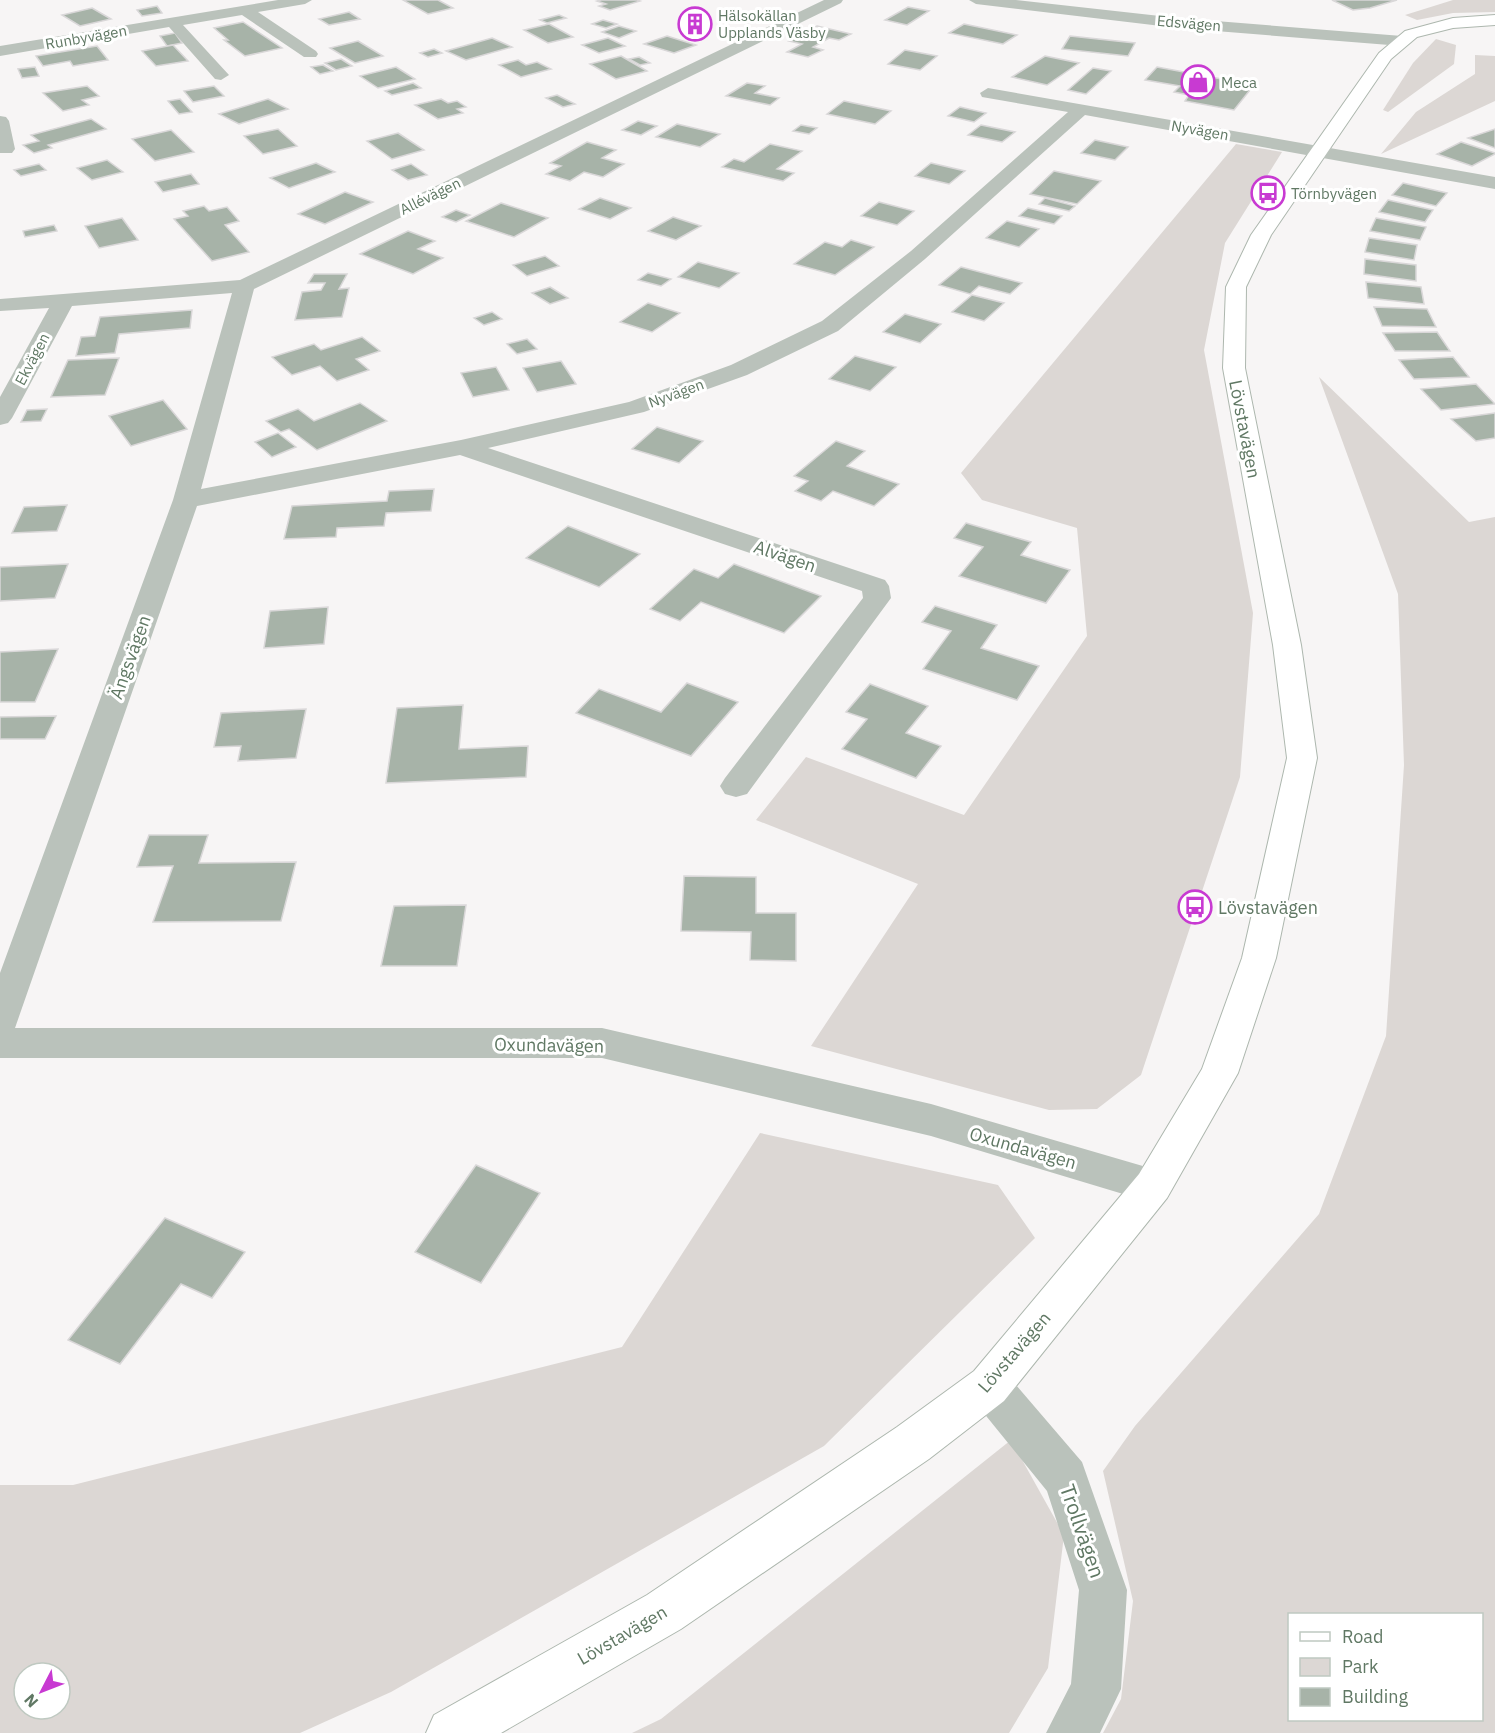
<svg xmlns="http://www.w3.org/2000/svg" width="1495" height="1733" font-family="'IBM Plex Sans',sans-serif">
	<style>
		.green { fill: #dcd7d4; fill-rule: evenodd }
		.building { fill: #a7b3a8; stroke: #d9d7d8; stroke-width: 1.5 }
		.lines { fill: none; stroke-linecap: round; stroke-linejoin: round }
		.secondary-casing { stroke: #adb7ae; stroke-width: 2 }
		.street { fill: #bac2bb; fill-rule: evenodd }
		.secondary { fill: #fff; fill-rule: evenodd }
		.labels { text-anchor: middle; dominant-baseline: central; stroke-width: 6; stroke-linejoin: round; paint-order: stroke }
		.far-poi-label { font-size: 15px; fill: #607864; stroke: #fff; text-anchor: start }
		.far-street-label { font-size: 15px; fill: #607864; stroke: #fff }
		.street-label { font-size: 18px; fill: #607864; stroke: #fff }
		.poi-label { font-size: 18px; fill: #607864; stroke: #fff; text-anchor: start }
		.near-street-label { font-size: 21px; fill: #607864; stroke: #fff }
	</style>
	<rect width="100%" height="100%" fill="#f7f5f5"/>
	<g class="green">
		<polygon points="1453,0 1495,0 1495,12 1453,13 1417,20 1405,15"/>
		<polygon points="1436,39 1456,45 1454,64 1388,112 1383,110 1413,63"/>
		<polygon points="1475,55 1495,56 1495,101 1381,154 1416,112 1475,74"/>
		<polygon points="1236,144 1282,152 1225,243 1204,350 1253,613 1240,777 1141,1075 1097,1109 1049,1110 811,1046 918,884 756,820 806,757 964,815 1087,636 1077,528 982,500 961,473"/>
		<path d="M1319,377L1469,522L1495,517V1733H1103L1121,1699L1133,1601L1103,1471L1135,1426L1319,1214L1386,1036L1404,765L1398,594ZM1290,1614H1482V1720H1290Z"/>
		<path d="M760,1133L998,1185L1035,1238L824,1446L391,1692L300,1733H0V1485H73L622,1347ZM24,1673H60V1709H24Z"/>
		<polygon points="1011,1440 1064,1535 1048,1668 1009,1733 632,1733 661,1719"/>
	</g>
	<g class="building">
		<polygon points="403,0 438,0 453,8 428,14"/>
		<polygon points="601,0 637,0 640,1 610,10 599,6 606,4 597,1"/>
		<polygon points="1332,0 1397,0 1370,8 1353,10"/>
		<polygon points="157,6 162,13 142,16 137,10"/>
		<polygon points="908,7 929,11 907,25 885,20"/>
		<polygon points="92,8 111,19 80,26 62,15"/>
		<polygon points="349,12 360,19 329,25 319,19"/>
		<polygon points="559,15 566,18 547,23 540,20"/>
		<polygon points="690,19 709,25 698,29 681,23"/>
		<polygon points="603,20 617,24 606,28 592,24"/>
		<polygon points="243,22 282,48 245,56 224,40 228,40 214,28"/>
		<polygon points="549,24 573,37 548,43 524,30"/>
		<polygon points="964,24 1017,35 1003,44 949,33"/>
		<polygon points="619,26 636,31 619,38 602,32"/>
		<polygon points="817,26 851,34 839,40 829,38 813,47 823,50 808,57 787,52 802,44 789,41"/>
		<polygon points="175,33 182,43 167,46 160,36"/>
		<polygon points="667,36 696,45 674,53 644,44"/>
		<polygon points="1070,36 1135,43 1128,56 1062,49"/>
		<polygon points="492,38 512,47 466,60 446,51"/>
		<polygon points="608,38 625,46 599,53 582,45"/>
		<polygon points="358,41 383,56 355,63 330,48"/>
		<polygon points="173,45 188,61 156,66 142,51"/>
		<polygon points="97,46 108,60 73,66 70,61 43,66 36,56"/>
		<polygon points="434,49 442,53 428,57 420,53"/>
		<polygon points="905,50 937,56 920,70 888,64"/>
		<polygon points="621,56 647,71 616,79 590,64"/>
		<polygon points="1045,56 1079,63 1047,85 1012,77"/>
		<polygon points="639,57 650,63 640,65 629,59"/>
		<polygon points="341,59 352,66 336,70 325,63"/>
		<polygon points="518,60 526,65 537,62 551,69 521,77 499,65"/>
		<polygon points="323,65 333,71 320,74 311,67"/>
		<polygon points="35,67 39,76 22,78 18,69"/>
		<polygon points="396,67 415,79 378,88 360,76"/>
		<polygon points="1157,67 1254,85 1234,110 1185,101 1189,95 1174,92 1180,86 1145,80"/>
		<polygon points="1093,68 1111,71 1086,94 1068,90"/>
		<polygon points="413,83 421,88 392,95 385,91"/>
		<polygon points="747,83 765,86 755,93 779,98 770,105 726,96"/>
		<polygon points="87,86 99,96 82,100 89,105 63,111 43,93"/>
		<polygon points="214,86 224,96 193,102 184,91"/>
		<polygon points="557,95 575,104 563,107 546,98"/>
		<polygon points="180,99 192,112 179,114 168,101"/>
		<polygon points="268,99 288,109 239,124 219,114"/>
		<polygon points="441,99 448,103 457,101 466,107 457,109 463,113 438,119 415,105"/>
		<polygon points="844,101 891,111 875,124 827,114"/>
		<polygon points="960,107 986,113 974,122 948,116"/>
		<polygon points="91,119 106,129 48,145 52,148 34,153 23,145 39,141 31,135"/>
		<polygon points="638,121 657,126 641,135 622,130"/>
		<polygon points="677,124 720,134 700,147 656,137"/>
		<polygon points="801,125 817,128 809,134 793,131"/>
		<polygon points="981,125 1015,132 1002,142 968,135"/>
		<polygon points="278,129 297,146 263,154 244,136"/>
		<polygon points="1495,129 1495,148 1468,138"/>
		<polygon points="171,130 194,152 155,161 132,139"/>
		<polygon points="398,133 424,150 392,159 367,141"/>
		<polygon points="1095,140 1128,147 1115,160 1081,153"/>
		<polygon points="587,142 616,150 602,158 624,164 603,177 584,172 570,181 546,174 561,166 550,163"/>
		<polygon points="1461,142 1495,153 1495,154 1472,166 1437,154"/>
		<polygon points="770,144 802,151 777,169 794,173 783,181 722,167 734,159 744,162"/>
		<polygon points="107,160 123,172 92,180 77,168"/>
		<polygon points="316,163 335,172 289,188 270,178"/>
		<polygon points="931,163 965,171 949,184 915,176"/>
		<polygon points="39,164 46,170 21,176 14,170"/>
		<polygon points="411,164 427,175 408,180 392,170"/>
		<polygon points="1054,171 1101,181 1077,204 1030,194"/>
		<polygon points="191,174 199,184 163,192 155,182"/>
		<polygon points="1403,183 1447,193 1436,206 1392,195"/>
		<polygon points="345,192 373,202 325,224 298,214"/>
		<polygon points="600,198 631,208 610,219 579,209"/>
		<polygon points="1045,198 1075,206 1069,211 1039,204"/>
		<polygon points="1388,200 1433,210 1425,222 1379,212"/>
		<polygon points="879,202 914,211 897,225 861,216"/>
		<polygon points="501,203 548,218 514,237 466,221"/>
		<polygon points="204,206 209,211 227,207 239,221 225,225 249,252 212,261 174,219 188,216 183,211"/>
		<polygon points="1028,208 1062,216 1054,224 1019,216"/>
		<polygon points="456,210 470,215 456,222 442,217"/>
		<polygon points="673,217 701,226 676,240 648,231"/>
		<polygon points="122,218 138,240 99,248 85,226"/>
		<polygon points="1376,218 1426,227 1420,240 1370,231"/>
		<polygon points="1007,221 1039,229 1019,247 986,238"/>
		<polygon points="54,225 57,231 25,237 23,231"/>
		<polygon points="408,231 435,241 418,249 443,258 413,274 360,254"/>
		<polygon points="1369,238 1417,245 1414,260 1365,252"/>
		<polygon points="851,240 874,247 835,275 794,264 825,242 842,247"/>
		<polygon points="545,256 559,266 527,276 513,265"/>
		<polygon points="1365,259 1416,265 1416,281 1364,274"/>
		<polygon points="698,262 739,273 719,288 678,277"/>
		<polygon points="961,267 1022,283 1010,294 979,286 970,294 939,285"/>
		<polygon points="648,273 671,279 661,286 638,280"/>
		<polygon points="314,274 347,274 339,289 349,288 342,317 295,320 302,292 321,290 325,283 308,283"/>
		<polygon points="1366,282 1421,287 1424,304 1368,298"/>
		<polygon points="550,287 568,298 550,304 532,293"/>
		<polygon points="972,295 1004,303 984,321 952,312"/>
		<polygon points="648,303 680,313 652,332 620,322"/>
		<polygon points="1374,307 1427,309 1436,327 1382,326"/>
		<polygon points="192,310 190,328 119,334 115,353 76,356 81,337 95,336 100,317"/>
		<polygon points="492,312 502,319 484,325 474,318"/>
		<polygon points="905,314 941,324 920,343 883,332"/>
		<polygon points="1437,332 1450,351 1395,351 1383,333"/>
		<polygon points="362,337 380,351 356,359 369,370 337,381 320,366 292,375 272,357 314,344 321,350"/>
		<polygon points="527,339 537,349 517,354 507,344"/>
		<polygon points="855,356 896,367 870,391 829,379"/>
		<polygon points="1453,357 1469,377 1414,379 1399,360"/>
		<polygon points="119,358 105,395 51,397 68,360"/>
		<polygon points="561,361 576,384 537,392 523,368"/>
		<polygon points="496,367 509,390 473,397 461,373"/>
		<polygon points="1476,384 1495,404 1441,410 1421,389"/>
		<polygon points="163,400 187,429 131,446 109,416"/>
		<polygon points="360,403 387,421 317,450 289,429 281,432 266,421 298,409 314,421"/>
		<polygon points="47,409 41,421 21,422 27,410"/>
		<polygon points="1495,413 1495,438 1476,441 1451,419"/>
		<polygon points="657,427 703,441 679,463 632,449"/>
		<polygon points="278,433 296,447 272,457 255,442"/>
		<polygon points="836,441 865,451 847,466 899,484 874,506 833,491 821,501 795,491 808,481 794,476"/>
		<polygon points="434,489 431,511 386,513 384,526 337,528 336,537 284,539 292,506 387,501 389,491"/>
		<polygon points="67,505 57,531 12,533 24,507"/>
		<polygon points="966,523 1031,542 1021,555 1070,570 1046,603 959,576 983,547 954,538"/>
		<polygon points="568,526 640,554 599,587 526,558"/>
		<polygon points="68,564 55,598 0,601 0,567"/>
		<polygon points="734,564 821,596 784,633 701,602 680,621 650,609 694,569 718,578"/>
		<polygon points="935,606 997,625 981,648 1039,666 1017,700 923,669 951,631 922,622"/>
		<polygon points="328,607 324,644 264,648 270,611"/>
		<polygon points="58,649 35,702 0,702 0,652"/>
		<polygon points="687,683 738,702 691,756 576,713 599,689 661,712"/>
		<polygon points="870,684 928,706 906,733 941,746 916,778 842,749 867,719 846,712"/>
		<polygon points="463,705 459,749 528,746 526,777 386,783 397,708"/>
		<polygon points="306,709 296,758 238,761 241,746 214,747 221,713"/>
		<polygon points="56,716 45,739 0,739 0,717"/>
		<polygon points="149,835 208,835 199,863 296,862 281,921 153,922 173,866 137,867"/>
		<polygon points="684,876 756,877 756,913 796,913 796,961 750,960 751,932 681,931"/>
		<polygon points="466,905 457,966 381,966 394,906"/>
		<polygon points="476,1165 540,1193 481,1283 415,1252"/>
		<polygon points="165,1218 245,1252 212,1298 181,1284 120,1364 68,1340"/>
	</g>
	<g class="lines">
		<g class="secondary-casing">
			<polygon id="secondary" points="1495,15 1495,25 1453,28 1417,37 1391,59 1271,235 1246,287 1245,368 1301,645 1317,758 1276,958 1238,1073 1167,1198 1004,1401 929,1459 681,1629 501,1733 426,1733 434,1715 647,1595 897,1427 974,1371 1139,1174 1202,1069 1242,958 1287,758 1273,645 1223,368 1226,287 1251,235 1379,53 1405,31 1453,18"/>
		</g>
		<g class="street">
			<polygon points="278,0 312,0 305,4 258,12 316,51 318,54 316,57 304,57 242,15 183,25 229,75 221,80 215,79 169,27 0,56 0,46"/>
			<polygon points="824,0 843,0 841,3 254,289 201,489 461,440 629,402 731,365 822,321 911,251 1068,112 982,97 980,93 988,88 1495,177 1495,189 1085,115 925,259 838,331 747,375 644,412 488,448 885,580 889,586 891,598 747,794 736,797 725,794 720,786 725,778 863,598 862,591 460,455 197,506 15,1028 602,1028 931,1104 1153,1169 1167,1174 1173,1186 1167,1198 1153,1203 931,1136 602,1058 0,1058 0,973 173,500 232,293 72,306 12,418 8,423 0,425 0,397 49,308 0,311 0,299 240,280"/>
			<polygon points="969,0 1016,0 1178,18 1402,36 1410,41 1402,46 1178,28 976,4"/>
			<polygon points="0,116 6,117 9,121 15,149 12,153 0,153"/>
			<polygon points="989,1365 1004,1371 1082,1462 1127,1590 1121,1689 1100,1733 1046,1733 1071,1684 1079,1590 1047,1491 974,1401 967,1386 974,1371"/>
		</g>
		<use href="#secondary" class="secondary"/>
	</g>
	<defs>
		<g id="building-ring" transform="scale(1.725)"><circle r="9.5" fill="#fff" stroke="#c83ad2" stroke-width="1.5"/><path d="M-4-6H4V6H1V3H-1V6H-4ZM-2.5-4.3h1.7v1.8h-1.7ZM.8-4.3h1.7v1.8H.8ZM-2.5-1h1.7V.8h-1.7ZM.8-1h1.7V.8H.8Z" fill="#c83ad2"/></g>
		<g id="shop-ring" transform="scale(1.725)"><circle r="9.5" fill="#fff" stroke="#c83ad2" stroke-width="1.5"/><path d="M-5-2.5h2.3a2.7 3.5 0 0 1 5.4 0H5L5.5 6h-11ZM-1.5-2.5h3a1.5 2.3 0 0 0-3 0Z" fill="#c83ad2"/></g>
		<g id="bus-ring" transform="scale(1.725)"><circle r="9.5" fill="#fff" stroke="#c83ad2" stroke-width="1.5"/><path d="M-5-6H5V4H4V6H2V4H-2V6H-4V4H-5ZM-3.5-4V0h7V-4ZM-3.5 1.2v1.5H-2V1.2ZM2 1.2v1.5H3.5V1.2Z" fill="#c83ad2"/></g>
	</defs>
	<g fill-rule="evenodd">
		<use href="#building-ring" x="695" y="24"/>
		<use href="#shop-ring" x="1198" y="82"/>
		<use href="#bus-ring" x="1268" y="193"/>
		<use href="#bus-ring" x="1195" y="907"/>
	</g>
	<g class="labels">
		<g class="far-poi-label">
			<text x="718" y="15">Hälsokällan<tspan x="718" dy="17">Upplands Väsby</tspan></text>
			<text x="1221" y="82">Meca</text>
			<text x="1291" y="193">Törnbyvägen</text>
		</g>
		<g class="far-street-label">
			<text transform="translate(1189 23) rotate(5)">Edsvägen</text>
			<text transform="translate(86 37) rotate(-10)">Runbyvägen</text>
			<text transform="translate(1200 130) rotate(10)">Nyvägen</text>
			<text transform="translate(430 196) rotate(-26)">Allévägen</text>
			<text transform="translate(32 359) rotate(-62)">Ekvägen</text>
			<text transform="translate(676 393) rotate(-20)">Nyvägen</text>
		</g>
		<g class="street-label">
			<text transform="translate(1245 429) rotate(79)">Lövstavägen</text>
			<text transform="translate(785 556) rotate(19)">Alvägen</text>
			<text transform="translate(130 657) rotate(-70)">Ängsvägen</text>
			<text transform="translate(549 1045) rotate(1)">Oxundavägen</text>
			<text transform="translate(1023 1148) rotate(16)">Oxundavägen</text>
			<text transform="translate(1014 1352) rotate(-49)">Lövstavägen</text>
			<text transform="translate(622 1635) rotate(-30)">Lövstavägen</text>
		</g>
		<g class="poi-label">
			<text x="1218" y="907">Lövstavägen</text>
		</g>
		<g class="near-street-label">
			<text transform="translate(1083 1531) rotate(71)">Trollvägen</text>
		</g>
	</g>
	<rect x="1288" y="1613" width="195" height="108" fill="#ffffff" stroke="#bfc9c1" stroke-width="1.5"/>
	<rect x="1300" y="1632" width="30" height="9" fill="#ffffff" stroke="#bfc9c1" stroke-width="1.5"/>
	<text x="1342" y="1643" font-size="18" fill="#607864">Road</text>
	<rect x="1300" y="1658" width="30" height="18" fill="#dcd7d4" stroke="#bfc9c1" stroke-width="1.5"/>
	<text x="1342" y="1673" font-size="18" fill="#607864">Park</text>
	<rect x="1300" y="1688" width="30" height="18" fill="#a7b3a8" stroke="#bfc9c1" stroke-width="1.5"/>
	<text x="1342" y="1703" font-size="18" fill="#607864">Building</text>
	<g transform="translate(42 1691) rotate(228)"><circle r="28" fill="#ffffff" stroke="#bfc9c1" stroke-width="1.5"/>
	<path d="M0-4.5L10 22L0 15L-10 22Z" fill="#c83ad2"/>
	<text y="-9" font-size="16" font-weight="bold" text-anchor="middle" fill="#607864">N</text>
	</g>
</svg>
